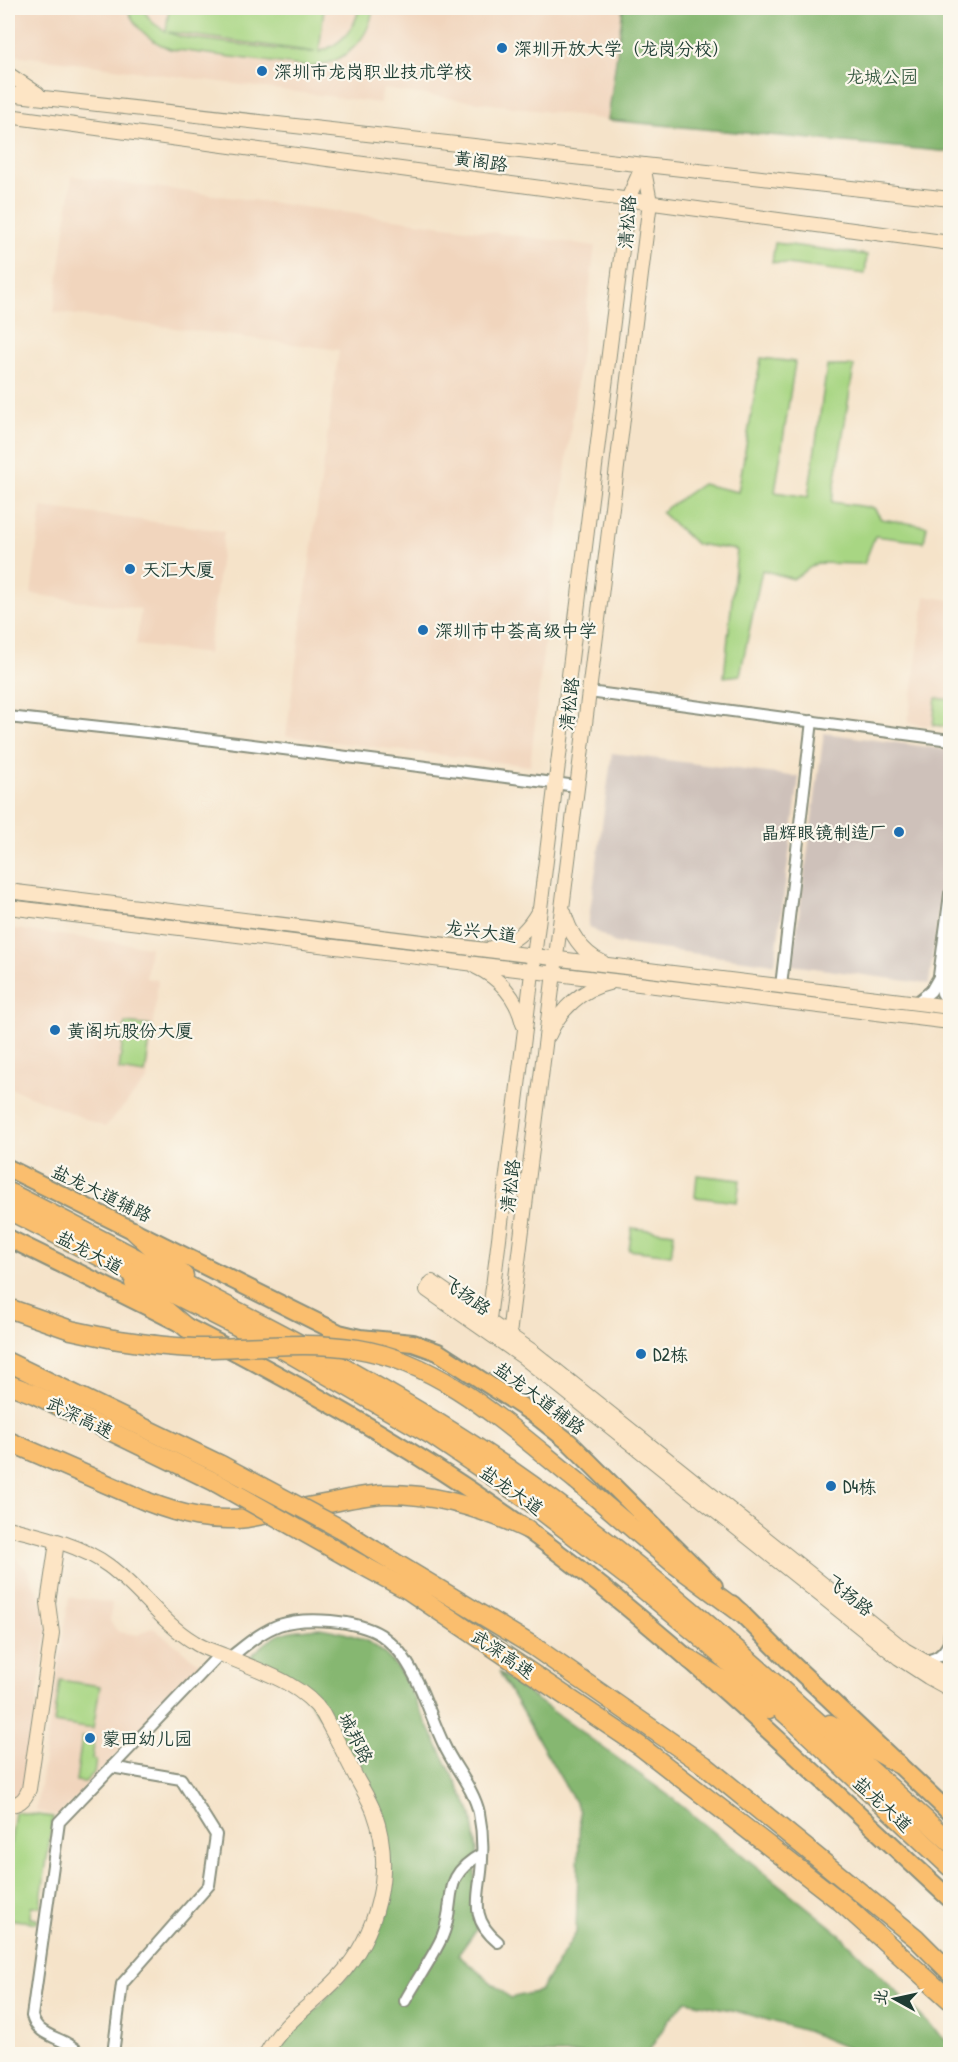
<svg xmlns="http://www.w3.org/2000/svg" width="958" height="2062" font-family="'Patrick Hand','LXGW WenKai TC',sans-serif">
	<style>
		.built { fill: #f1d5bd }
		.industrial { fill: #cec1ba }
		.green { fill: #a8d683; stroke: #648a5c; stroke-width: 1.5; fill-rule: evenodd }
		.forest { fill: #86b771; stroke: #527a52; stroke-width: 1.5 }
		.lines { fill: none; stroke-linecap: round; stroke-linejoin: round }
		.street-casing { stroke: #8a907e; stroke-width: 14 }
		.secondary-casing { stroke: #8a907e; stroke-width: 16 }
		.primary-casing { stroke: #8a907e; stroke-width: 20 }
		.highway-casing { stroke: #8a907e; stroke-width: 21 }
		.street { stroke: #fff; stroke-width: 10 }
		.secondary { stroke: #fde5c5; stroke-width: 14 }
		.primary { stroke: #fabe6e; stroke-width: 16 }
		.highway { stroke: #fabe6e; stroke-width: 18 }
		.highway-bridge-casing { stroke: #8a907e; stroke-width: 21; stroke-linecap: butt }
		.highway-bridge { stroke: #fabe6e; stroke-width: 18 }
		.poi-dot { fill: #1f6fb2; stroke: #fbf7ec; stroke-width: 2 }
		.labels { text-anchor: middle; dominant-baseline: central; stroke-width: 4.5; stroke-linejoin: round; paint-order: stroke }
		.poi-label { font-size: 18px; fill: #1f3d34; stroke: #fbf7ec; text-anchor: start }
		.park-label { font-size: 18px; fill: #3a5c44; stroke: #fbf7ec }
		.street-label { font-size: 18px; fill: #1f3d34; stroke: #fbf7ec }
	</style>
	<rect width="100%" height="100%" fill="#fbf7ec"/>
	<filter id="ink" filterUnits="userSpaceOnUse"><feTurbulence type="fractalNoise" baseFrequency=".0167" numOctaves="2"/><feDisplacementMap in="SourceGraphic" scale="12" xChannelSelector="R" yChannelSelector="G"/><feConvolveMatrix kernelMatrix="1 2 1 2 8 2 1 2 1" color-interpolation-filters="sRGB"/></filter>
	<filter id="wash" filterUnits="userSpaceOnUse"><feTurbulence type="fractalNoise" baseFrequency=".008" numOctaves="4" result="noise"/><feDisplacementMap in="SourceGraphic" scale="24" xChannelSelector="R" yChannelSelector="G"/><feGaussianBlur stdDeviation="1.35" result="paint"/><feColorMatrix in="noise" values="0 0 0 0 0 0 0 0 0 0 0 0 0 0 0 0 0 1.4 0 .05"/><feComposite in="paint" operator="in"/></filter>
	<g filter="url(#wash)">
		<rect width="100%" height="100%" fill="#f5e3c9"/>
		<g class="built">
			<polygon points="13,8 623,8 608,120 383,89 380,103 8,54"/>
			<polygon points="72,176 595,246 558,524 530,766 286,736 339,350 54,312"/>
			<polygon points="42,507 224,531 208,654 136,645 141,609 31,594"/>
			<polygon points="925,596 950,600 950,729 908,723"/>
			<polygon points="8,928 150,947 146,978 158,980 147,1080 105,1127 8,1087"/>
			<polygon points="8,1551 28,1571 43,1604 47,1633 22,1794 8,1801"/>
			<polygon points="69,1597 112,1603 110,1621 118,1632 138,1635 152,1627 201,1665 59,1815 36,1811"/>
		</g>
		<g class="industrial">
			<polygon points="824,733 950,750 950,825 929,984 792,965"/>
			<polygon points="612,753 799,777 775,964 615,943 588,926"/>
		</g>
		<g class="green">
			<path d="M127,8H142L152,22L166,32L169,8H324L319,52C340,45 355,30 359,8H373C369,41 344,63 310,67L170,49C150,41 135,28 127,8ZM169,33V32L315,52H301L182,37Z"/>
			<polygon points="775,243 867,255 865,274 772,262"/>
			<polygon points="761,358 795,362 775,492 808,497 827,366 854,366 832,502 874,508 881,519 927,526 924,542 875,536 864,564 817,563 793,579 762,570 740,675 724,677 737,550 696,544 661,512 702,484 738,492"/>
			<polygon points="936,698 950,700 950,727 933,725"/>
			<polygon points="125,1023 152,1026 145,1074 119,1070"/>
			<polygon points="697,1175 740,1180 737,1202 695,1197"/>
			<polygon points="632,1228 674,1233 671,1255 629,1250"/>
			<polygon points="60,1680 100,1686 93,1729 54,1723"/>
			<polygon points="82,1737 95,1739 92,1759 96,1760 94,1773 85,1782 76,1781"/>
			<polygon points="15,1812 53,1817 40,1907 31,1907 30,1918 38,1919 37,1923 8,1919 8,1862"/>
		</g>
		<g class="forest">
			<polygon points="623,8 950,8 950,152 608,120"/>
			<path d="M320,1628C360,1635 379,1641 403,1676L472,1814L477,1850L474,1887L476,1930L458,1955L510,1998L540,1991L576,1933L580,1811L499,1672L668,1795L835,1930L950,2045V2054H862L806,2031L736,2011L686,2001L668,2021L647,2054H275L286,2040L358,1965L373,1931L389,1864L357,1766L294,1681L250,1657C277,1631 283,1631 320,1628Z"/>
		</g>
	</g>
	<g filter="url(#ink)">
		<g class="lines">
			<g class="street-casing">
				<g id="street">
					<polyline points="589,692 950,740"/>
					<polyline points="8,717 165,734 577,786"/>
					<polyline points="950,894 939,976 942,993 950,1005"/>
					<polyline points="781,986 812,721"/>
					<polyline points="916,1003 931,991 939,977"/>
					<polyline points="950,1630 949,1643 950,1657"/>
					<path d="M229,1658C245,1646 260,1632 279,1625C305,1616 357,1620 381,1635C388,1640 399,1650 404,1658C422,1684 430,1716 444,1745C454,1767 474,1789 479,1813C482,1828 483,1844 482,1859C481,1894 466,1916 498,1942"/>
					<path d="M922,1661C936,1660 943,1655 949,1643"/>
					<polyline points="111,1767 181,1779 216,1835 209,1885 122,1984 113,2054"/>
					<path d="M405,2001C417,1979 432,1959 442,1937C458,1900 438,1878 482,1854"/>
					<path d="M80,2054C66,2036 38,2039 32,2016L59,1822L220,1654"/>
				</g>
			</g>
			<g class="secondary-casing">
				<g id="secondary">
					<polyline points="8,74 38,94"/>
					<polyline points="8,94 950,199"/>
					<polyline points="8,116 950,243"/>
					<polyline points="8,891 950,1007"/>
					<polyline points="8,907 950,1022"/>
					<path d="M564,912C569,932 582,953 602,962"/>
					<path d="M491,948C512,945 528,930 538,912"/>
					<path d="M476,967C500,978 517,998 523,1024"/>
					<path d="M549,1035C560,1009 582,989 609,983"/>
					<polyline points="488,1327 627,209 628,199 643,165"/>
					<polyline points="505,1340 509,1335 512,1310 650,202 643,165"/>
					<path d="M8,1528C41,1536 81,1545 109,1566C140,1589 161,1622 194,1642C202,1648 213,1651 223,1655C257,1670 301,1682 323,1714C335,1736 346,1757 357,1779C363,1790 370,1801 374,1812C395,1869 378,1934 338,1978C313,2005 283,2021 266,2054"/>
					<polyline points="950,1676 905,1650 532,1351 432,1282 427,1290 523,1357 899,1658 928,1677 950,1689"/>
					<path d="M8,1805C19,1805 25,1800 29,1789L52,1633L48,1603L57,1542"/>
				</g>
			</g>
			<g class="primary-casing">
				<g id="primary">
					<polyline points="8,1168 339,1333 360,1338 413,1343 438,1352 535,1415 569,1442 714,1586"/>
					<path d="M8,1238C192,1328 379,1419 544,1542C688,1649 818,1777 950,1899"/>
					<polyline points="732,1604 788,1660 950,1813"/>
				</g>
			</g>
			<g class="highway-casing">
				<g id="highway">
					<path d="M8,1192C75,1225 141,1261 208,1296C311,1349 413,1403 509,1469C668,1579 807,1713 950,1842"/>
					<polyline points="8,1210 282,1349 433,1436 525,1498 637,1584 697,1634 808,1734 950,1867"/>
					<polyline points="134,1231 184,1276"/>
					<polyline points="134,1283 188,1329"/>
					<polyline points="8,1308 71,1330 113,1339"/>
					<polyline points="8,1362 221,1465"/>
					<polyline points="8,1384 34,1394 215,1482"/>
					<path d="M8,1441L148,1502C181,1515 212,1522 247,1518C274,1513 302,1508 329,1503C347,1499 365,1495 384,1494C434,1493 482,1508 527,1529"/>
					<polyline points="577,1481 673,1563 741,1613"/>
					<polyline points="374,1550 533,1646 704,1765 916,1938 950,1972"/>
					<polyline points="360,1564 408,1590 640,1746 841,1902 950,2000"/>
					<polyline points="689,1659 769,1709"/>
					<polyline points="830,1724 898,1764"/>
				</g>
			</g>
			<use href="#street" class="street"/>
			<use href="#secondary" class="secondary"/>
			<use href="#primary" class="primary"/>
			<use href="#highway" class="highway"/>
			<g class="highway-bridge-casing">
				<g id="highway-bridge">
					<path d="M113,1339C146,1344 179,1349 213,1348C261,1347 310,1341 358,1349C444,1363 511,1429 577,1481"/>
					<polyline points="221,1465 339,1528 374,1550"/>
					<polyline points="215,1482 360,1564"/>
				</g>
			</g>
			<use href="#highway-bridge" class="highway-bridge"/>
		</g>
	</g>
	<g class="poi-dot">
		<circle cx="502" cy="48" r="6"/>
		<circle cx="262" cy="71" r="6"/>
		<circle cx="130" cy="569" r="6"/>
		<circle cx="423" cy="630" r="6"/>
		<circle cx="899" cy="832" r="6"/>
		<circle cx="55" cy="1030" r="6"/>
		<circle cx="641" cy="1354" r="6"/>
		<circle cx="831" cy="1486" r="6"/>
		<circle cx="90" cy="1738" r="6"/>
	</g>
	<g class="labels">
		<g class="poi-label">
			<text x="514" y="48">深圳开放大学（龙岗分校）</text>
			<text x="274" y="71">深圳市龙岗职业技术学校</text>
			<text x="142" y="569">天汇大厦</text>
			<text x="435" y="630">深圳市中荟高级中学</text>
			<text x="887" y="832" text-anchor="end">晶辉眼镜制造厂</text>
			<text x="67" y="1030">黄阁坑股份大厦</text>
			<text x="653" y="1354">D2栋</text>
			<text x="843" y="1486">D4栋</text>
			<text x="102" y="1738">蒙田幼儿园</text>
		</g>
		<g class="park-label">
			<text x="882" y="76">龙城公园</text>
		</g>
		<g class="street-label">
			<text transform="translate(481 161) rotate(8)">黄阁路</text>
			<text transform="translate(627 222) rotate(-86)">清松路</text>
			<text transform="translate(569 704) rotate(-83)">清松路</text>
			<text transform="translate(481 931) rotate(7)">龙兴大道</text>
			<text transform="translate(510 1186) rotate(-83)">清松路</text>
			<text transform="translate(102 1193) rotate(26)">盐龙大道辅路</text>
			<text transform="translate(90 1252) rotate(28)">盐龙大道</text>
			<text transform="translate(467 1295) rotate(36)">飞扬路</text>
			<text transform="translate(540 1398) rotate(37)">盐龙大道辅路</text>
			<text transform="translate(80 1417) rotate(26)">武深高速</text>
			<text transform="translate(512 1490) rotate(35)">盐龙大道</text>
			<text transform="translate(850 1595) rotate(39)">飞扬路</text>
			<text transform="translate(503 1654) rotate(34)">武深高速</text>
			<text transform="translate(356 1738) rotate(63)">城邦路</text>
			<text transform="translate(883 1804) rotate(43)">盐龙大道</text>
		</g>
	</g>
	<rect width="958" height="2062" fill="none" stroke="#fbf7ec" stroke-width="30"/>
	<g transform="translate(895 1999) rotate(278)" stroke="#fbf7ec" stroke-width="4.5" paint-order="stroke">
	<path d="M0-4.5L10 22L0 15L-10 22Z" fill="#1f3d34"/>
	<text y="-9" font-size="16" font-weight="bold" text-anchor="middle" fill="#1f3d34">北</text>
	</g>
</svg>
